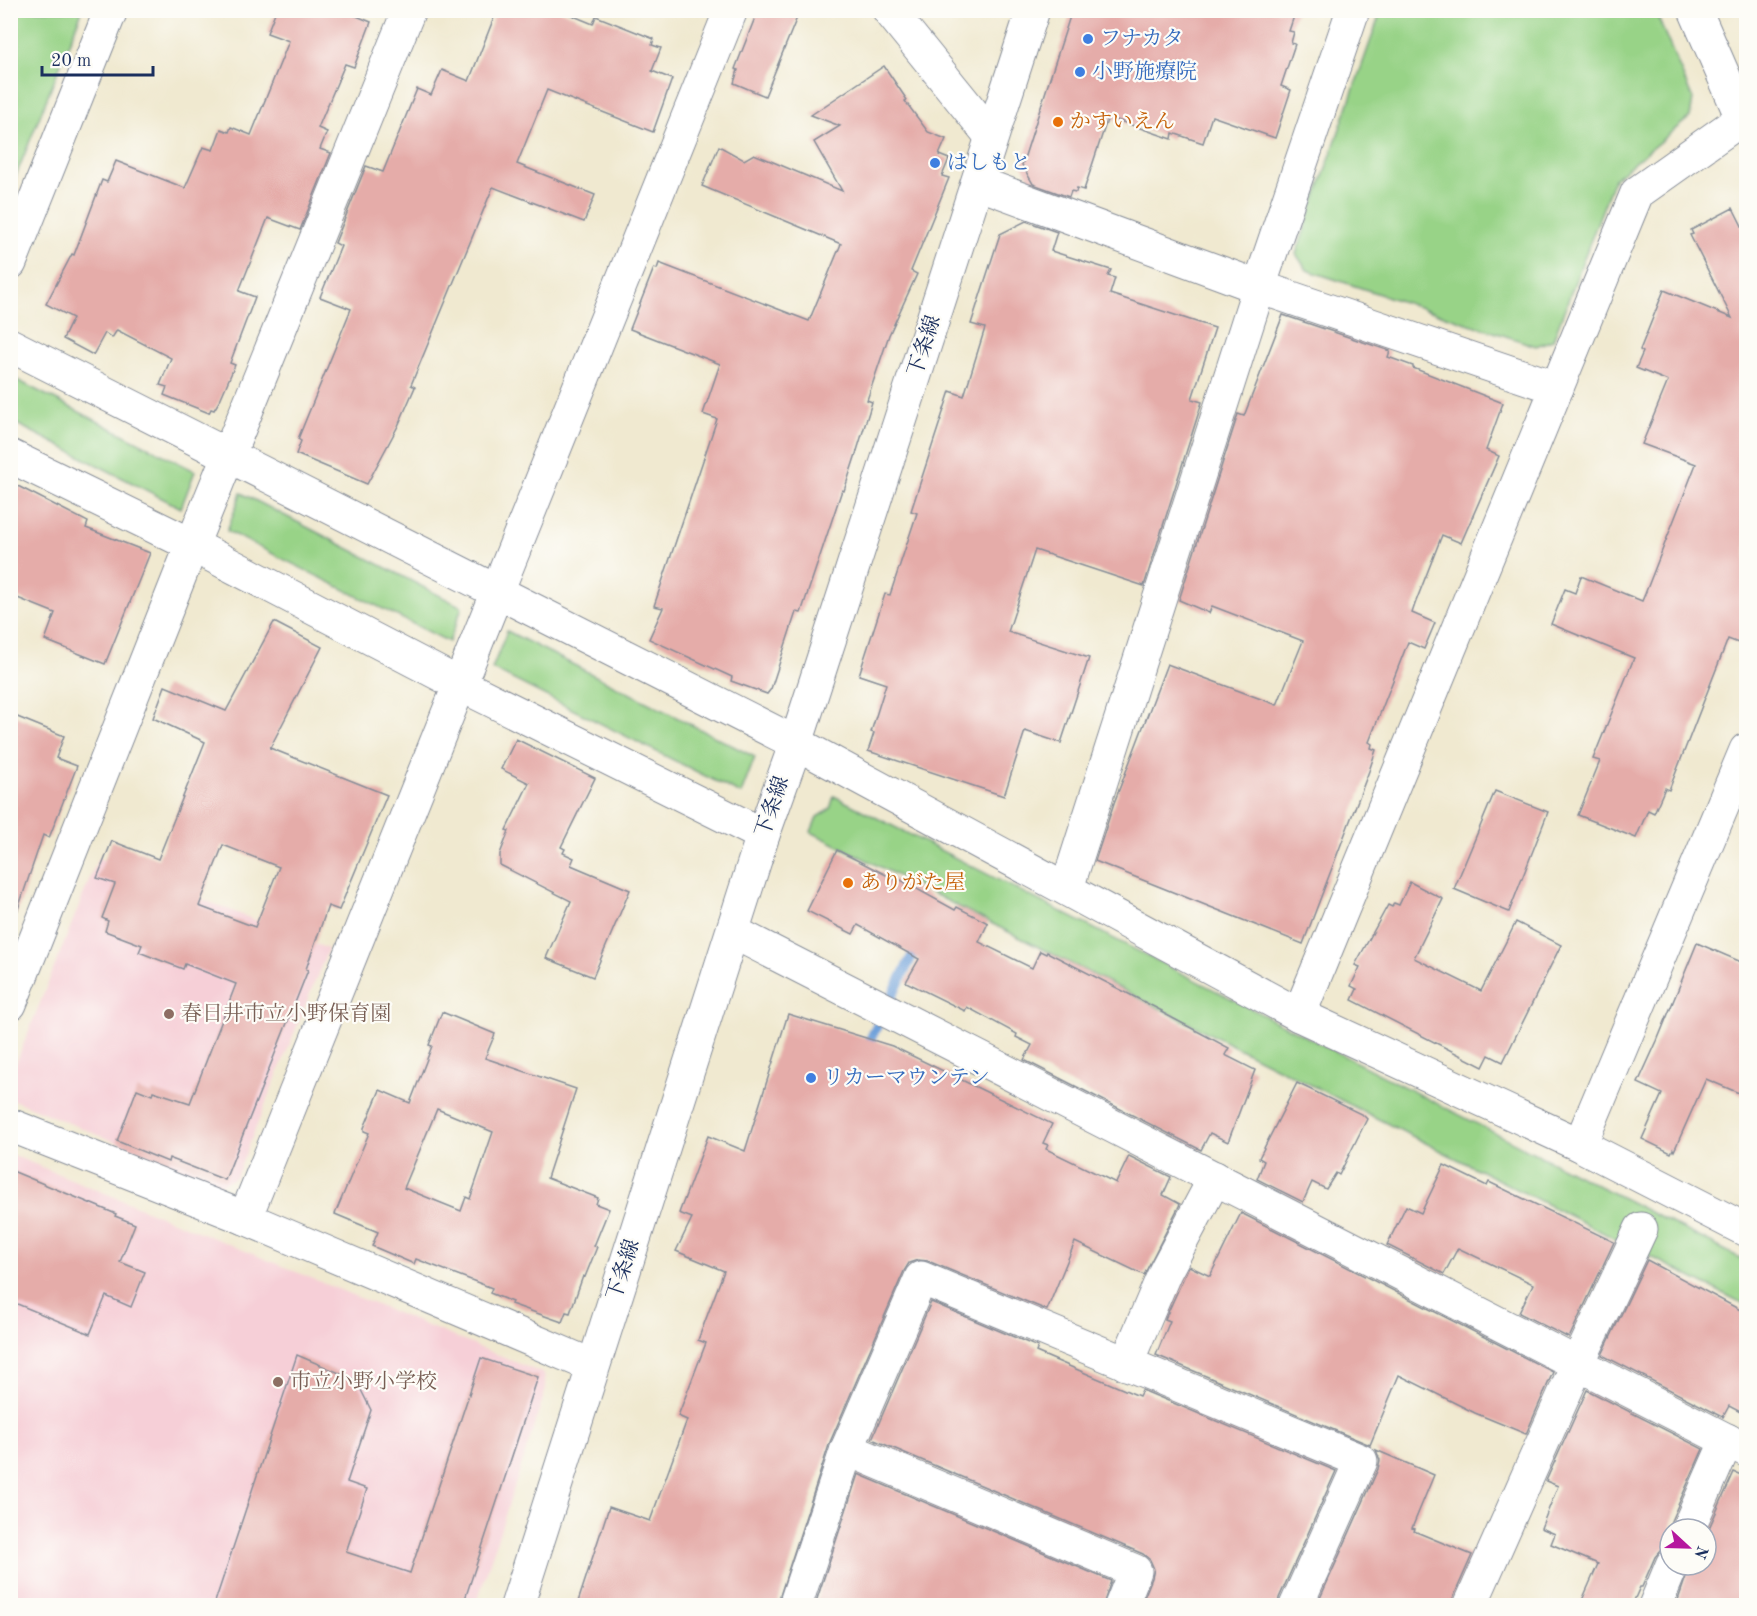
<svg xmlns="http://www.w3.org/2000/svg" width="1757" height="1616" font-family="'Old Standard TT','Noto Serif JP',serif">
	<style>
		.built { fill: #f6cfd7 }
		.green { fill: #98d387; stroke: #5a8172; stroke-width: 1.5 }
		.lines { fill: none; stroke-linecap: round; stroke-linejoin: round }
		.stream { stroke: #70a1da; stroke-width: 10 }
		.building { fill: #e5aca9; fill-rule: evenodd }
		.street-casing { stroke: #868c97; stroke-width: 35 }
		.secondary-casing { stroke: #868c97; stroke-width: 35 }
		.street { stroke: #fff; stroke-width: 33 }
		.secondary { stroke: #fff; stroke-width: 33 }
		.shop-dot { fill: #3f7fe0; stroke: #fdfcf7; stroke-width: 2 }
		.food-dot { fill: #e8710a; stroke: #fdfcf7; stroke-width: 2 }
		.education-dot { fill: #8d6e63; stroke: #fdfcf7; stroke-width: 2 }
		.labels { text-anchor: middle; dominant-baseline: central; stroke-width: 4.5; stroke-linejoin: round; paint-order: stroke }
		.shop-label { font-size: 21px; fill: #366cbe; stroke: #fdfcf7; text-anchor: start }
		.food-label { font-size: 21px; fill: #c56008; stroke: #fdfcf7; text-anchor: start }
		.street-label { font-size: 21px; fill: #1b2f5e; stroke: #fdfcf7 }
		.education-label { font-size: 21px; fill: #785e54; stroke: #fdfcf7; text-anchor: start }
	</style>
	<rect width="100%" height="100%" fill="#fdfcf7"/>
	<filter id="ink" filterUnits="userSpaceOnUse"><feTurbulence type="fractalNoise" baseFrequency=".0167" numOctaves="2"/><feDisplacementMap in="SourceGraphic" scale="12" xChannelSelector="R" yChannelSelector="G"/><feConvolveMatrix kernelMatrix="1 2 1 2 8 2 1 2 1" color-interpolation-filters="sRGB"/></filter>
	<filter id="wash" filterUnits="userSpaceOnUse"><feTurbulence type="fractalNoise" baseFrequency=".008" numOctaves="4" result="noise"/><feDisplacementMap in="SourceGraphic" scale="24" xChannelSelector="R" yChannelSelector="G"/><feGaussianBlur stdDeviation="1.35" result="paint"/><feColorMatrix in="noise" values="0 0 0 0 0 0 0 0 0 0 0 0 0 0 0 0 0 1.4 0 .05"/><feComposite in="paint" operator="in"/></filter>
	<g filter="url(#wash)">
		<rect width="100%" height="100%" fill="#f0e9d0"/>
		<g class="built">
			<polygon points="98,858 328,949 236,1177 220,1185 13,1100 11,1092 10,1078"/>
			<polygon points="10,1154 544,1374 546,1389 476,1605 11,1605"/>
		</g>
		<g class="green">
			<polygon points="11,10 82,11 11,188 10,11"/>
			<polygon points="1381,11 1655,11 1693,99 1690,117 1614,179 1553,340 1536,346 1307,270 1296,254"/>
			<polygon points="11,377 195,471 181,508 11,421"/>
			<polygon points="241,493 462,607 449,642 227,531"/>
			<polygon points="507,631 755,757 741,794 492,669"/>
			<polygon points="834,796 1746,1261 1746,1305 811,832 817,817 830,809"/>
		</g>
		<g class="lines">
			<polyline class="stream" points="864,1052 919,942"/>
		</g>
		<g id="blocks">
			<g class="building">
				<polygon points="276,10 342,10 371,22 354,67 345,64 318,128 327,132 320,149 331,153 300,230 268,218 239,291 255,297 230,363 235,365 220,400 214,410 211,409 209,413 164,395 167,387 160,385 171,358 117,330 112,338 105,333 93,355 63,339 73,318 46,304 72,254 74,255 102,180 107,182 116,161 185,188 203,147 213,150 221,129 229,132 231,127 251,135 289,41 267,33"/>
				<polygon points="497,10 559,10 593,24 596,16 654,39 652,45 661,48 652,71 672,79 653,132 547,90 517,164 595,195 584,222 493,187 411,385 415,387 398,426 367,484 296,454 301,441 298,439 351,309 320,297 341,246 335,243 366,166 383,172 417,89 431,95 442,70 469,81"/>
				<polygon points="758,10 800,10 765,96 734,83 738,70 735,69"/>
				<polygon points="1072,10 1296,10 1289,31 1294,32 1291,43 1295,44 1281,86 1291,90 1275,138 1212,116 1203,143 1173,133 1172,139 1108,117 1084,190 1077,188 1076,192 1071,191 1069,197 1033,184 1022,165"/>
				<polygon points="884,66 907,100 905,101 928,132 946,139 939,155 949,159 942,176 949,178 911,271 917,274 889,335 867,400 872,402 856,454 844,491 842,490 801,613 796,612 771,689 767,694 731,681 732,677 649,639 663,608 654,606 717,419 703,414 720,364 630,329 654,268 657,269 659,263 809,321 841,244 702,186 719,146 744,160 754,154 842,191 814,142 840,126 811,115"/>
				<polygon points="1733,208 1746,234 1746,646 1728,639 1669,790 1665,788 1654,813 1648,810 1636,838 1578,815 1600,761 1593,759 1634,658 1551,624 1565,589 1575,593 1581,576 1642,601 1645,594 1696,464 1642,444 1668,381 1636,368 1643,352 1640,350 1664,290 1732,318 1690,235 1693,234 1691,230"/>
				<polygon points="1026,221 1057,232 1051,251 1111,270 1108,276 1115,278 1110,294 1215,328 1192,399 1202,402 1144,586 1035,550 1008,632 1089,658 1061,743 1025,731 1004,796 868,751 874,733 871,732 886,684 859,675 885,594 890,595 917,513 911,511 950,391 964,396 985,328 971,324 1000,234"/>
				<polygon points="1283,315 1390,351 1388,357 1413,366 1413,368 1503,403 1486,450 1499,456 1461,543 1442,535 1415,604 1412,613 1435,623 1424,649 1408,642 1369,742 1372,744 1371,748 1376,750 1369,771 1303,944 1095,861 1114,803 1167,664 1277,705 1303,641 1212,606 1209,613 1179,600 1238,414 1244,416"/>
				<polygon points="10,482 88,522 86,528 150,553 105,664 45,640 55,613 10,595"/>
				<path d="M274,622L322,647L270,748L387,795L339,910L328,906L306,969L308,970L225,1180L169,1158L168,1162L117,1141L137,1089L152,1095L153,1091L190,1103L236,984L185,964L183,969L139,952L142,945L105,931L108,921L102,918L115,884L97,878L112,841L158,859L205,742L153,718L165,686L226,711ZM223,845L279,867L255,927L199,906Z"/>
				<polygon points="10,714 64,736 56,758 77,766 49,838 43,835 16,915 10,914"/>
				<polygon points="516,739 595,778 561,847 565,849 563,853 574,858 571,865 630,890 593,977 546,958 571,901 500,865 500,854 509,831 506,830 529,783 501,769"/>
				<polygon points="1495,791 1548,812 1509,912 1454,889"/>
				<polygon points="837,850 898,881 899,879 955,910 957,907 988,923 979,942 1032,968 1040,951 1046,954 1047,952 1162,1011 1161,1012 1229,1048 1225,1055 1255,1070 1228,1142 1210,1133 1201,1150 1024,1060 1032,1045 1016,1037 1017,1034 967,1007 965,1011 906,982 919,959 858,925 853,934 807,911"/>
				<polygon points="1410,882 1443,899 1414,958 1481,991 1516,922 1561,945 1503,1062 1489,1055 1483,1067 1352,1000 1357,989 1351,986 1360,967 1355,965 1388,905 1392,907 1394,903 1399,905"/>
				<polygon points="1697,943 1746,964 1746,1096 1706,1079 1674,1151 1673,1149 1671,1153 1642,1139 1662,1094 1638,1083 1657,1041"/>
				<path d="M442,1012L495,1034L485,1058L576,1089L547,1178L598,1198L596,1204L609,1209L594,1246L597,1247L585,1277L583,1276L570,1313L566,1312L562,1322L511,1304L512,1302L490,1293L492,1288L416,1259L414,1264L372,1246L378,1232L335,1214L369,1133L364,1131V1128L380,1090L410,1103L432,1046L429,1045ZM437,1109L493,1132L470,1199L466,1197L461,1211L404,1188Z"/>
				<polygon points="788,1014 892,1046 1052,1124 1043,1143 1048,1145 1046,1149 1116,1183 1129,1156 1171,1177 1163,1195 1180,1204 1144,1275 1075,1242 1047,1310 928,1261 918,1260 909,1263 904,1271 830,1442 777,1605 577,1605 609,1507 650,1521 687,1420 678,1416 706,1343 698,1340 724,1271 676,1251 692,1218 679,1213 708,1136 745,1151"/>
				<polygon points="1297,1083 1363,1115 1367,1119 1339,1175 1336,1173 1326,1189 1312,1182 1303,1202 1257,1179 1264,1161 1259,1158"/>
				<polygon points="1444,1165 1487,1186 1489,1182 1614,1242 1569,1338 1519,1313 1533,1284 1458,1248 1444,1274 1387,1245 1406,1206 1421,1213"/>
				<polygon points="10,1170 116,1214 115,1216 135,1224 120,1262 145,1272 131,1307 106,1296 90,1334 10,1301"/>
				<polygon points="1241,1213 1553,1372 1526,1434 1475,1413 1399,1375 1370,1445 1156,1355 1170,1321 1165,1319 1189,1266 1210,1276"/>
				<polygon points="1647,1260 1746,1313 1746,1415 1729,1406 1723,1417 1602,1355"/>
				<polygon points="931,1302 1033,1345 1038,1347 1036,1352 1139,1396 1142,1390 1336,1471 1279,1598 1278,1605 1141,1605 1152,1578 1154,1569 1150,1560 1143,1554 872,1439"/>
				<polygon points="297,1355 356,1380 371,1410 347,1482 367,1489 346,1552 410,1573 481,1358 538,1377 463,1605 214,1605"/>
				<polygon points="1587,1390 1703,1449 1671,1521 1670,1546 1661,1550 1655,1557 1642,1587 1640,1587 1632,1605 1580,1605 1598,1564 1551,1544 1555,1534 1541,1528 1558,1486 1546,1481"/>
				<polygon points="1376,1450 1434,1475 1412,1528 1415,1529 1414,1531 1472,1555 1453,1598 1452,1605 1317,1605 1378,1469 1380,1460"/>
				<polygon points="1734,1472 1746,1477 1746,1588 1739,1605 1683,1605 1677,1603 1690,1565 1706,1565 1706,1535"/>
				<polygon points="858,1474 1111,1581 1103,1605 815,1605"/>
			</g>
		</g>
	</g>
	<g filter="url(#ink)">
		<use href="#blocks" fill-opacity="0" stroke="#868c97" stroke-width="1.5"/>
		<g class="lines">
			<g class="street-casing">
				<g id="street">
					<polyline points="889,10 991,136"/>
					<polyline points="978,183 1259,287 1557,388"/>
					<polyline points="10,263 111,10"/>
					<polyline points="10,345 796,743 1299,1015 1580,1145 1746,1230"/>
					<polyline points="10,456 192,545 459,684 763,835"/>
					<polyline points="1067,888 1259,287 1353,10"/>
					<polyline points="733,932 1746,1450"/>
					<polyline points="10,1004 192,545 409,10"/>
					<polyline points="1299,1015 1637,193 1743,118"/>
					<polyline points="10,1125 245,1218 593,1366"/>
					<polyline points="1580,1145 1746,750"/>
					<polyline points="245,1218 731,10"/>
					<polyline points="1126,1364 1165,1272 1215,1178"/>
					<polyline points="847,1449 1135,1571 1121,1606"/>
					<polyline points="1688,1529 1727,1440"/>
					<polyline points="795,1606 847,1449 921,1278 1361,1461 1296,1606"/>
					<polyline points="1470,1606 1578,1363 1641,1229"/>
					<polyline points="1655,1606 1672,1565"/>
				</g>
			</g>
			<g class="secondary-casing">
				<g id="secondary">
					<polyline points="1695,10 1746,127"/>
					<polyline points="517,1606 763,835 796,743 1033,10"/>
				</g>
			</g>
			<use href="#street" class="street"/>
			<use href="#secondary" class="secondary"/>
		</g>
	</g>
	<g class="shop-dot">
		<circle cx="1088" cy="39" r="6"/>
		<circle cx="1080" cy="72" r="6"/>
		<circle cx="935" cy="163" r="6"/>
		<circle cx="811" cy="1078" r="6"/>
	</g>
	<g class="food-dot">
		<circle cx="1058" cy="122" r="6"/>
		<circle cx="848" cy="883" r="6"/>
	</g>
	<g class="education-dot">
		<circle cx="169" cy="1014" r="6"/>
		<circle cx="278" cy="1382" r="6"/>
	</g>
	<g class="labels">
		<g class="shop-label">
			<text x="1100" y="39">フナカタ</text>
			<text x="1092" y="72">小野施療院</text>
			<text x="947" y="163">はしもと</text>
			<text x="823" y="1078">リカーマウンテン</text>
		</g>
		<g class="food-label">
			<text x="1070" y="122">かすいえん</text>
			<text x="860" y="883">ありがた屋</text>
		</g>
		<g class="street-label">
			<text transform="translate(925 346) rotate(-72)">下条線</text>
			<text transform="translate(773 807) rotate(-71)">下条線</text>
			<text transform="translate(624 1270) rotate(-72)">下条線</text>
		</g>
		<g class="education-label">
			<text x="181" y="1014">春日井市立小野保育園</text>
			<text x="290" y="1382">市立小野小学校</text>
		</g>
	</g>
	<rect width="1757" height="1616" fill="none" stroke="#fdfcf7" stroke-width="36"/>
	<g transform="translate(1688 1547) rotate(112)"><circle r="28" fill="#fdfcf7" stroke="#a3aaba" stroke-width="1.5"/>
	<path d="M0-4.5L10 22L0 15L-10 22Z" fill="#b5179e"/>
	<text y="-9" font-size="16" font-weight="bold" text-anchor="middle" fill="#1b2f5e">N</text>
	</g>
	<path d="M42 66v9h111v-9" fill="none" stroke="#1b2f5e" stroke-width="3"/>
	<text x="51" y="66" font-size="18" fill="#1b2f5e" stroke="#fdfcf7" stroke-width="4.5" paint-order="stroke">20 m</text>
</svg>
